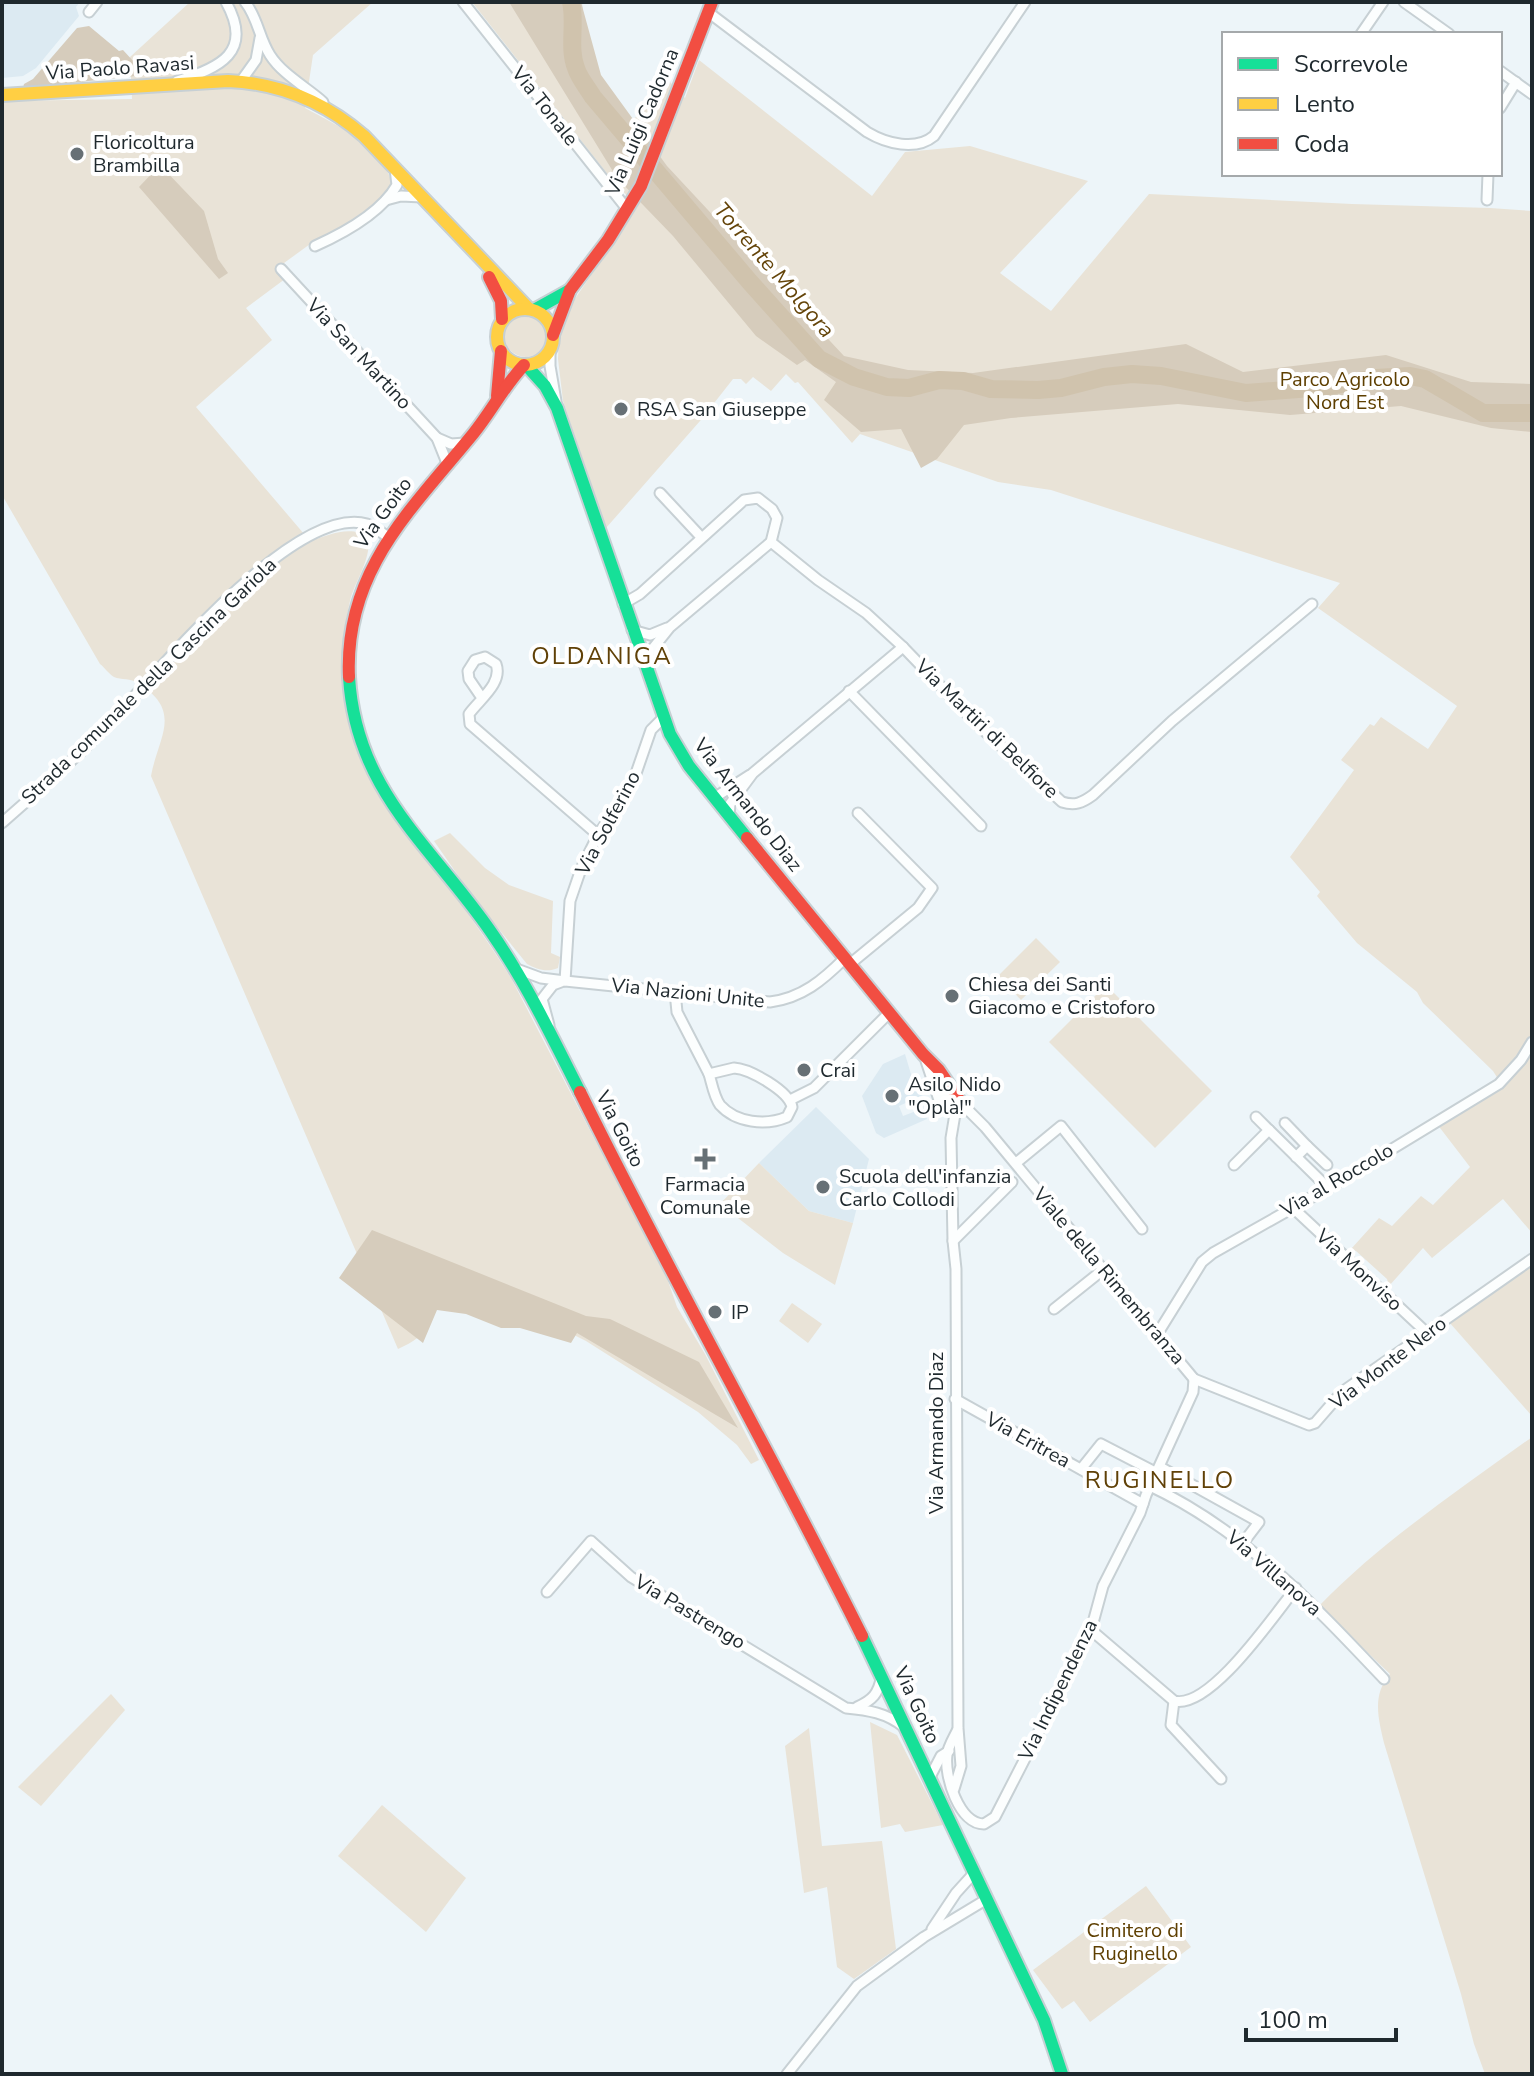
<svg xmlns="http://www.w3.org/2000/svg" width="1534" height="2076" font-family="'Nunito Sans',sans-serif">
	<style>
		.built { fill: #dceaf2 }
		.green { fill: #e9e3d7 }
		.forest { fill: #d6ccbc }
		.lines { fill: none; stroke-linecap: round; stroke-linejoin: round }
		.river { stroke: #d0c3ad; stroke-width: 18 }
		.street-casing { stroke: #c7d0d4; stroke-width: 13 }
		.fast-casing { stroke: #c7d0d4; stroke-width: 16 }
		.slow-casing { stroke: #c7d0d4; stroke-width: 16 }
		.jam-casing { stroke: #c7d0d4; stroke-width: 16 }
		.street { stroke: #fcfefe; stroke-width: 9 }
		.fast { stroke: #16e098; stroke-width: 12 }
		.slow { stroke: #ffcf43; stroke-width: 12 }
		.jam { stroke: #f24e42; stroke-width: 12 }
		.poi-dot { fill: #677075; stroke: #fff; stroke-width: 3 }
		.labels { text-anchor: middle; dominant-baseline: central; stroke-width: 8; stroke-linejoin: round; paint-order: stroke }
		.street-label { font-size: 20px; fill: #1f292e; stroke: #fff }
		.poi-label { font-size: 20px; fill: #1f292e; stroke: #fff; text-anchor: start }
		.park-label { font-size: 20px; fill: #5e3f01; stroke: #fff }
		.water-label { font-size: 22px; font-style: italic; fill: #644409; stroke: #fff }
		.quarter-label { font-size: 24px; letter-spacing: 2px; fill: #604107; stroke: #fff }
	</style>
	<rect width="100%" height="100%" fill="#edf5f9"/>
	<g class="built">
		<polygon points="2,2 80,2 76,7 79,16 36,68 23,76 2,78"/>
		<polygon points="905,1054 913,1081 917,1080 923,1095 899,1106 903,1116 924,1108 927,1119 884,1138 876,1133 862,1096 883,1064"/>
		<polygon points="816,1107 869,1159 853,1223 809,1211 759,1163"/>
	</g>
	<g class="green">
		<path d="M190,2H373L313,55L305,108C339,126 385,148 394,189L355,222L320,241L317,239L284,263L293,273L246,308L272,340L196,407L310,541C329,535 352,524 368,538C372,558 355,581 350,601C343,630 341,662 344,692C349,757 390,807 427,858C456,897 485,936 511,978L668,1281L677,1307L705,1354L759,1460L751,1464L737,1445L698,1412L586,1341L546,1321L433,1287C433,1321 430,1335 398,1349L151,776C158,737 184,712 138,683C131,678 121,680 114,677C110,675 104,667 100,664L2,495V101L132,99L130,57Z"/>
		<polygon points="472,2 582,2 588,59 630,123 670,82 685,98 699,60 872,196 905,152 970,146 1088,181 1000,273 1051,311 1149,194 1352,204 1490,208 1532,211 1532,1233 1503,1199 1432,1258 1423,1248 1389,1286 1387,1279 1356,1251 1351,1249 1379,1218 1392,1226 1421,1196 1433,1205 1470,1167 1437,1124 1500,1082 1493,1071 1423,1003 1417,992 1357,943 1317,896 1320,892 1290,857 1354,770 1341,760 1370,724 1374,726 1381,717 1428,749 1457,706 1318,608 1340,583 1051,490 998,482 860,434 852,443 798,382 795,383 786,374 771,391 753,377 746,384 741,379 733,379 700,421 606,528 563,401 558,359 559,336 568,309 638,206 616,185"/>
		<circle cx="526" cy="335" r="22"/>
		<path d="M450,833L485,868L509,885L553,901L551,953L560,957L558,968C546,973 537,969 527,964L473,897L434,841Z"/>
		<polygon points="1036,938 1060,962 1021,1000 998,976"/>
		<polygon points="1106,985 1212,1091 1155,1148 1049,1042"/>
		<polygon points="759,1163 809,1211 853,1223 835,1285 783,1253 720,1204"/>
		<polygon points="1532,1262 1532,1416 1449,1322"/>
		<polygon points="792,1303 822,1324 808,1343 779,1321"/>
		<path d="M1532,1437V2074H1485L1474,2044L1461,1994L1384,1743C1378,1717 1372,1695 1390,1674L1319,1606C1382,1541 1459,1490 1532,1437Z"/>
		<polygon points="111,1694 125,1710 41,1806 18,1787"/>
		<polygon points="870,1722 897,1735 943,1825 905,1832 900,1824 881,1828"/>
		<polygon points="809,1728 822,1846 882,1841 896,1949 854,1979 837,1967 827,1887 804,1893 785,1746"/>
		<polygon points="382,1805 466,1878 426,1932 338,1856"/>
		<polygon points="1146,1886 1191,1947 1090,2022 1074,2001 1062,2009 1033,1970"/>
	</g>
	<g class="forest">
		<polygon points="509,2 581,2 601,75 667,166 844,356 908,370 973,373 1186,344 1243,372 1386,355 1471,382 1532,384 1532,432 1491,428 1401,406 1290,415 1178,404 1011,418 964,425 937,459 921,468 901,429 861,432 824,400 836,382 805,360 797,365 756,336 673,236 617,178"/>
		<polygon points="89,26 119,51 123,50 134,62 154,70 145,75 23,88 24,84 33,79 77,28"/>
		<polygon points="160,165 204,211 218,259 228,273 219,279 139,187"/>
		<polygon points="372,1230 586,1316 610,1319 699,1362 738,1428 577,1333 571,1343 520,1328 501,1328 466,1314 437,1310 423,1343 339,1278"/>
	</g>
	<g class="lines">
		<path class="river" d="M571,2C576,23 568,48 576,68C579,78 587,87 593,97L749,281L819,359L854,377L887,387L909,388L939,380L963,381L991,389L1038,390L1061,388L1104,377L1132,374L1161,376L1246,393L1324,387L1376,378L1410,376L1425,379L1483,413H1532"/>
		<g class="street-casing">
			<g id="street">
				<path d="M245,2C258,18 259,38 270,55C282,74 306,87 323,102"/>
				<polyline points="463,2 627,209"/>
				<polyline points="1404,2 1449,34"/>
				<polyline points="89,12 97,2"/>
				<path d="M708,12L867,132C887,144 916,151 934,136L1025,2"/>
				<polyline points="1361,34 1383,2"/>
				<polyline points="1500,71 1532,94"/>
				<path d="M177,81C220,68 254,52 226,2"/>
				<polyline points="241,81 256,60 260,38"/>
				<polyline points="1500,108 1516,82"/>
				<polyline points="386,200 401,196 422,197"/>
				<polyline points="1487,200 1488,174"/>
				<path d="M315,246C344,233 381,213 397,185L395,169"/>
				<polyline points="281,269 437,438 447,463"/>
				<polyline points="550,349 550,366 556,401"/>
				<polyline points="437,438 451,444 465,443"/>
				<polyline points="660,493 701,537"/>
				<path d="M771,542L818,580L866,613L903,647L979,726L1062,802C1075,806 1082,803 1093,795L1172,721L1312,604"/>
				<polyline points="623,604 640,594 744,500 758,498 772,509 777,518 771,542 670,627 650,652 645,666"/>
				<polyline points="632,630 650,635 667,628"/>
				<polyline points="849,691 981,826"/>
				<path d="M482,698L469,679L468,671L475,660L485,657L496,664C503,683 480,699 469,714L470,724L598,835"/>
				<polyline points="714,798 750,775"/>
				<polyline points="729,816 730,804 753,773 903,647"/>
				<path d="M2,823C37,792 73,761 105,728C153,679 293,503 367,524C374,527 381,532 388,537"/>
				<polyline points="850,964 918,908 932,888 858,813"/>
				<path d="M514,968L541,978L565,981L770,1002C802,998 823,980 845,958"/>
				<polyline points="565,981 570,901 581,869 598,835 633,782 651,730 663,718"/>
				<polyline points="675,992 677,1012 709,1074"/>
				<polyline points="549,1025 542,999 553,985 561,982"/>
				<polyline points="926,1061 939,1100"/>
				<path d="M734,1068C750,1069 789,1091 792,1107L787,1117C766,1126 736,1123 720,1105C714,1097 712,1084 709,1074Z"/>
				<circle cx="949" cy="1101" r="9"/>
				<polyline points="790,1100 814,1088 889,1013"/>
				<polyline points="957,1106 967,1109 985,1127 1194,1379"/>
				<polyline points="1256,1117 1269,1130"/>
				<polyline points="1285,1123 1307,1146"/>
				<polyline points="1296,1157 1307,1146 1327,1165"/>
				<polyline points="1016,1163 1061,1126 1142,1229"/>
				<polyline points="1234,1165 1269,1130 1328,1188"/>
				<polyline points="1292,1207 1427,1333"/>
				<polyline points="953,1241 1012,1182"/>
				<polyline points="1054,1309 1104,1269"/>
				<polyline points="1158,1333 1202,1262 1213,1253 1328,1188 1499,1084 1521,1060 1532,1042"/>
				<polyline points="1194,1379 1309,1425 1315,1423 1342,1392 1532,1259"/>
				<polyline points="955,1399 1143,1504"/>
				<polyline points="1160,1467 1259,1522 1243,1543"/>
				<polyline points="1081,1469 1101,1444 1157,1473"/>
				<path d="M1150,1486C1244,1530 1314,1605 1384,1679"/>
				<path d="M547,1592L591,1541L631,1577L846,1708C868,1710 887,1713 904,1727"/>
				<path d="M1091,1630L1174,1701C1210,1710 1274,1615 1296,1588"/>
				<polyline points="1174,1701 1171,1725 1221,1779"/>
				<path d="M857,1707C873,1700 878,1694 882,1676"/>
				<path d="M957,1731C953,1739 948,1747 947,1755C944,1776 959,1824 984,1824L995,1817L1091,1630L1103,1586L1140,1513L1146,1495L1193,1392L1194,1379"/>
				<polyline points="930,1777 941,1756 949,1751"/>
				<polyline points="954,1789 961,1766 958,1728 956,1269 953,1241 951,1138 956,1108"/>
				<polyline points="932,1929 956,1893 975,1872"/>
				<polyline points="787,2074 857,1986 924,1937 987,1899"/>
			</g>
		</g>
		<g class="fast-casing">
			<g id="fast">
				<polyline points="534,310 570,290"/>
				<polyline points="526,365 545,386 557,408 670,734 689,766 747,838"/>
				<path d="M349,677C356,792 431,845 491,932C526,982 552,1037 580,1092"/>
				<polyline points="862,1636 1044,2020 1062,2074"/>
			</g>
		</g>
		<g class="slow-casing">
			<g id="slow">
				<path d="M2,95L228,81C280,83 325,102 364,136L528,308"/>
				<circle cx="525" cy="337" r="28"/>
			</g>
		</g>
		<g class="jam-casing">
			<g id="jam">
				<polyline points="489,277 501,301 502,319"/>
				<polyline points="553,335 570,290 608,240 641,186 712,2"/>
				<polyline points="497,396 501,351"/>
				<path d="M349,677C344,571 411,510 473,434C491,412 504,386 524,365"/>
				<polyline points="747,838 923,1054 939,1070 958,1098"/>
				<path d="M580,1092C670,1275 771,1453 862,1636"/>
			</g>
		</g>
		<use href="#street" class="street"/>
		<use href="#fast" class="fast"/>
		<use href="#slow" class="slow"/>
		<use href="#jam" class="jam"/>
	</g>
	<g class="poi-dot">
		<circle cx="77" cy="154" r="8"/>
		<circle cx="621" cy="409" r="8"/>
		<circle cx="952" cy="996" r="8"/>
		<circle cx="804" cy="1070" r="8"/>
		<circle cx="892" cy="1096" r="8"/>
		<path d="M701 1147h8v8h8v8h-8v8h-8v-8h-8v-8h8z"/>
		<circle cx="823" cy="1187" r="8"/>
		<circle cx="715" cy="1312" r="8"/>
	</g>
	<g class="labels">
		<g class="street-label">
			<text transform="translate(120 68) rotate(-4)">Via Paolo Ravasi</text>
			<text transform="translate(545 106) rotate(52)">Via Tonale</text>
			<text transform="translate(642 122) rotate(-67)">Via Luigi Cadorna</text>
			<text transform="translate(359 354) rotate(47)">Via San Martino</text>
			<text transform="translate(383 513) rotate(-54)">Via Goito</text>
			<text transform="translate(149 681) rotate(-44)">Strada comunale della Cascina Gariola</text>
			<text transform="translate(987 729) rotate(44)">Via Martiri di Belfiore</text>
			<text transform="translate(748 805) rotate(52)">Via Armando Diaz</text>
			<text transform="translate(608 823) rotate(-62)">Via Solferino</text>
			<text transform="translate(688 993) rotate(6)">Via Nazioni Unite</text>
			<text transform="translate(620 1129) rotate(63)">Via Goito</text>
			<text transform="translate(1337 1180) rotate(-30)">Via al Roccolo</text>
			<text transform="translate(1359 1270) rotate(43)">Via Monviso</text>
			<text transform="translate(1109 1276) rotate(50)">Viale della Rimembranza</text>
			<text transform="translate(1388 1363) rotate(-37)">Via Monte Nero</text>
			<text transform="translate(936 1433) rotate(-90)">Via Armando Diaz</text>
			<text transform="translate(1028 1440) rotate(29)">Via Eritrea</text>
			<text transform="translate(1274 1573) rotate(41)">Via Villanova</text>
			<text transform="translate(690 1612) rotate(31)">Via Pastrengo</text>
			<text transform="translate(1058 1690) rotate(-64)">Via Indipendenza</text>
			<text transform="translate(917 1705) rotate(65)">Via Goito</text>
		</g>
		<g class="poi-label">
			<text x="93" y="142">Floricoltura<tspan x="93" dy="23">Brambilla</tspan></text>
			<text x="637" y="409">RSA San Giuseppe</text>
			<text x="968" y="984">Chiesa dei Santi<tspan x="968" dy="23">Giacomo e Cristoforo</tspan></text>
			<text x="820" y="1070">Crai</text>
			<text x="908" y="1084">Asilo Nido<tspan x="908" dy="23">"Oplà!"</tspan></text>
			<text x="839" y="1176">Scuola dell'infanzia<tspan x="839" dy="23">Carlo Collodi</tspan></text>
			<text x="705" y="1184" text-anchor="middle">Farmacia<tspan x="705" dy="23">Comunale</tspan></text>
			<text x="731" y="1312">IP</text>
		</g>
		<g class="park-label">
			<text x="1345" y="379">Parco Agricolo<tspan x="1345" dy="23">Nord Est</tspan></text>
			<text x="1135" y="1930">Cimitero di<tspan x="1135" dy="23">Ruginello</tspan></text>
		</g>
		<g class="water-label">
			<text transform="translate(774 270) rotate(49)">Torrente Molgora</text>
		</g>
		<g class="quarter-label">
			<text x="602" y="656">OLDANIGA</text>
			<text x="1160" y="1480">RUGINELLO</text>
		</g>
	</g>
	<rect width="1534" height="2076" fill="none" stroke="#1f292e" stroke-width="8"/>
	<rect x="1222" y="32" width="280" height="144" fill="#ffffff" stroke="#a5a9ab" stroke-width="2"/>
	<rect x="1238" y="58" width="40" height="12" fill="#16e098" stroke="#a5a9ab" stroke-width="2"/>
	<text x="1294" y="72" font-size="24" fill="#1f292e">Scorrevole</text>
	<rect x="1238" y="98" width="40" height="12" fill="#ffcf43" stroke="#a5a9ab" stroke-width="2"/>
	<text x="1294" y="112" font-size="24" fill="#1f292e">Lento</text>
	<rect x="1238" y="138" width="40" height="12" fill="#f24e42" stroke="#a5a9ab" stroke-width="2"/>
	<text x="1294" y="152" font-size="24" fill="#1f292e">Coda</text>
	<path d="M1246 2028v12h150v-12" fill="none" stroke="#1f292e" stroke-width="4"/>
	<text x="1258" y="2028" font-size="24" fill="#1f292e" stroke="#ffffff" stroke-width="6" paint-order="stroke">100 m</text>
</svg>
